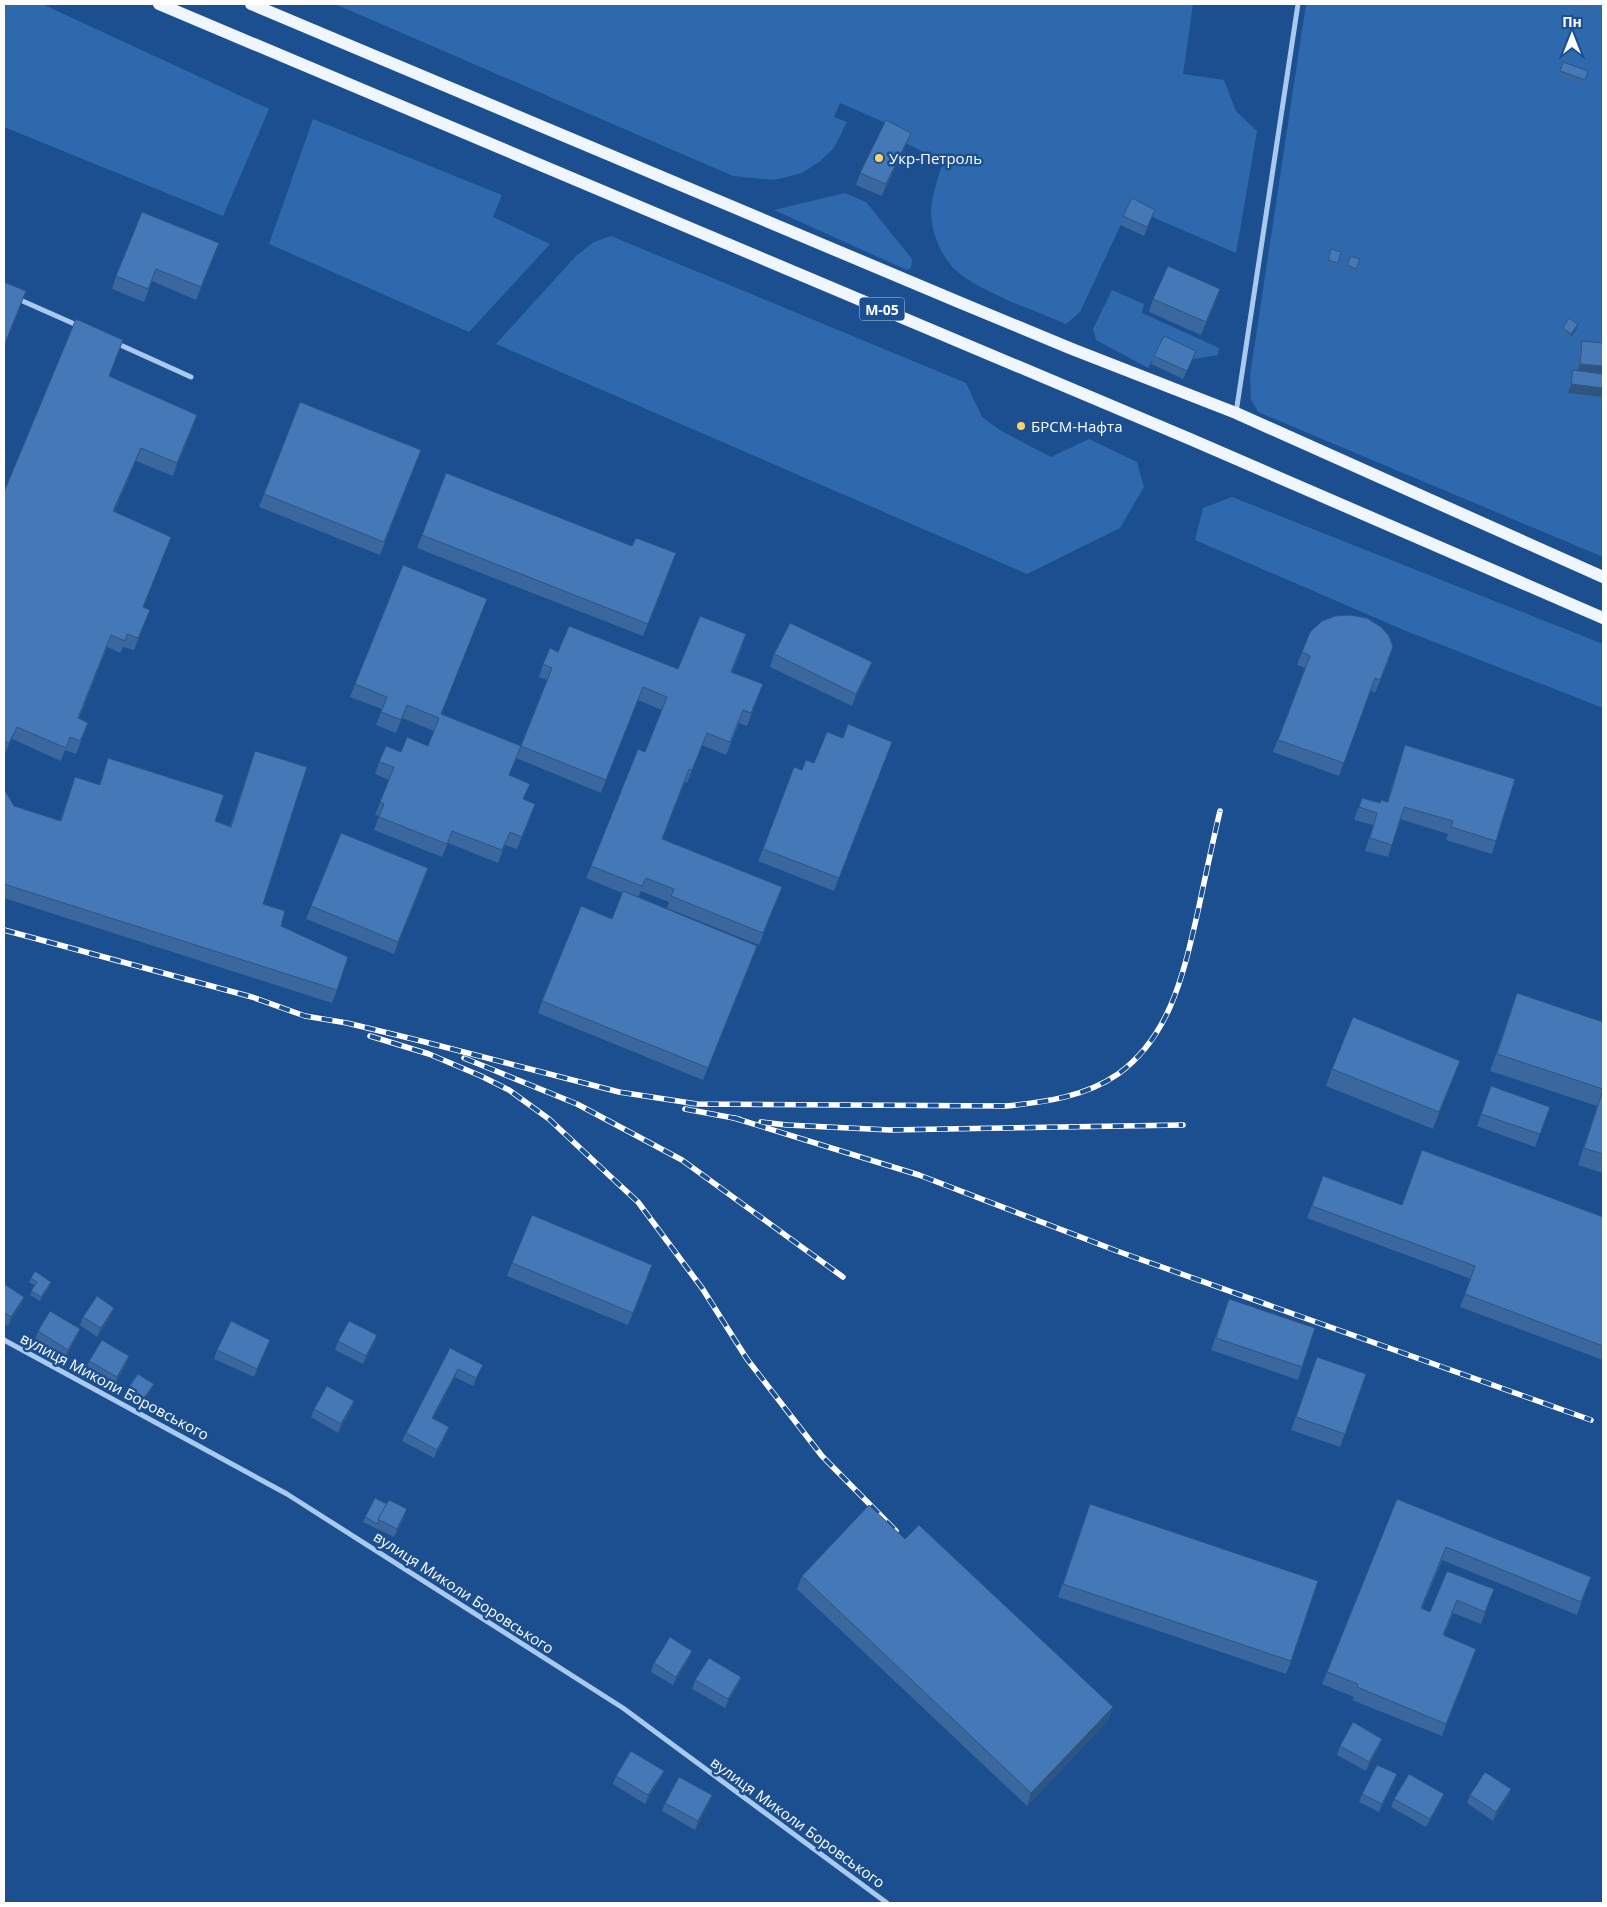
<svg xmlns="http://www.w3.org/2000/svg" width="1607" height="1907" font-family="'Open Sans',sans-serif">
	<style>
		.green { fill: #2e69ad }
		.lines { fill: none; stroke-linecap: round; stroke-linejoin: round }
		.minor { stroke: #a9c9ee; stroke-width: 5 }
		.primary { stroke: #f0f6ff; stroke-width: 12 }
		.rail-casing { stroke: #fff; stroke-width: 5.5 }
		.rail { stroke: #1b4f8f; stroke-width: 4; stroke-dasharray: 11; stroke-linecap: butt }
		.wall { fill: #3a679d }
		.shaded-wall { fill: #305480 }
		.building { fill: #4478b7; stroke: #305480 }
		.poi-dot { fill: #ffd166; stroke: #1b4f8f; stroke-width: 2 }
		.labels { text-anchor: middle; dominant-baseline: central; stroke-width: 5; stroke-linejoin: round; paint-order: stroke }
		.shield { fill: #1b4f8f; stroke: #bbcadd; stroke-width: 1 }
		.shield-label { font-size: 14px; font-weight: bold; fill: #fff }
		.poi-label { font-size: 15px; fill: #fff; stroke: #1b4f8f; text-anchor: start }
		.street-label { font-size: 15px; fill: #fff; stroke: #1b4f8f }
	</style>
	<rect width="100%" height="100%" fill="#1b4f8f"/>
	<g class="green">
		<polygon points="4,4 42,4 269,109 223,216 4,127"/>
		<path d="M335,4H1193L1183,74L1224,80L1236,111L1257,131L1236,253L1129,207L1080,312L1066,324C1036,311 968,288 950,264C938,249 931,229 931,210C932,194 939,176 943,161L905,143L909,133L840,103L834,117L847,122L834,148L819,162L802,173L774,180L733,176Z"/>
		<polygon points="1306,4 1603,4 1603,557 1258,412 1251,399 1250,376"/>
		<polygon points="313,119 502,195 493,217 550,244 469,332 269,244"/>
		<polygon points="845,193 866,202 912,259 911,268 907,270 774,210"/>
		<polygon points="611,236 966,383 982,417 1003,432 1051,457 1089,439 1137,462 1144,487 1120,528 1027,574 496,344 576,256 594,242"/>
		<polygon points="1112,290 1144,304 1142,313 1219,348 1218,355 1193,359 1161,345 1148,368 1096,340 1093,329"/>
		<polygon points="1232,497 1603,644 1603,708 1406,631 1195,540 1203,508"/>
	</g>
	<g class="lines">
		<g class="minor">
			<polyline points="18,299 79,326"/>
			<polyline points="116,343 191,377"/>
			<polyline points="1236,413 1298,4"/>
			<polyline points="4,1340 287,1494 623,1708 887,1903"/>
		</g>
		<g class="primary">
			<polyline points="159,4 1190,439 1603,618"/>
			<polyline points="251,4 961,303 1072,349 1236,413 1603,577"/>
		</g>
		<g class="rail-casing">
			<g id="rail">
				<path d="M4,930L252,997L305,1016L347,1023L421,1041L619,1092L697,1104L1006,1106C1045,1102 1085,1097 1118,1074C1171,1036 1184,971 1198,911C1205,878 1212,845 1220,811"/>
				<polyline points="370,1036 429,1054 481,1076 509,1090 549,1119 612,1178 638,1202 702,1288 747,1359 822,1456 896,1531"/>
				<polyline points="464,1058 577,1104 682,1160 843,1277"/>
				<polyline points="685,1109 739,1119"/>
				<polyline points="734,1118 919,1175 1117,1251 1591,1420"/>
				<polyline points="761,1122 787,1125 890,1130 1183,1125"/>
			</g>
		</g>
		<use href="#rail" class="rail"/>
	</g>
	<g class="wall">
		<polygon points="1572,4 1591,4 1588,10"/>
		<polygon points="1563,62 1588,71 1584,84 1558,75"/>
		<polygon points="906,145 882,196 856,185 860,173"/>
		<polygon points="1155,210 1144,236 1120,225 1123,216"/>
		<polygon points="1331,249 1341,252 1337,268 1327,265"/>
		<polygon points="214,256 196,300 152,281 144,302 112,289 116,276"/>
		<polygon points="1351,256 1360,259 1354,273 1345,269"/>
		<polygon points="1153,299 1216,302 1201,335 1149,312"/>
		<polygon points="1563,328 1577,329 1570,338 1561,332"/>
		<polygon points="1582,341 1603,343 1603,397 1568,393 1570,379 1573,370 1577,371 1579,350"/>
		<polygon points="1154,356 1193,359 1183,379 1151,364"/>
		<polygon points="110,376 193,427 173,476 136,461 114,512 171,537 143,608 145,623 134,650 123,647 120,653 107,647 79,718 88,723 76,754 65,750 61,761 12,739 4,756 4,492"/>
		<polygon points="416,462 380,555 259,507 264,494"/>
		<polygon points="422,535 671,566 643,636 417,548"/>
		<polygon points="487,599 441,714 521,746 547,680 539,677 543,664 558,652 678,669 742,647 732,672 758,697 747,726 739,723 726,755 702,745 687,783 685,782 662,839 782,887 759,945 667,908 669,902 641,891 638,898 757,946 703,1080 538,1013 542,1001 612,919 622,893 586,878 591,866 645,752 662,710 638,700 601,793 516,758 509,775 524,800 530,817 517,849 505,845 498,863 448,843 442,857 374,830 379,816 375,815 389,780 375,774 379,762 401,752 428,746 434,731 402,718 396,733 376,725 382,709 350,697 355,684"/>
		<polygon points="1302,652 1389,660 1375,693 1370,690 1339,776 1273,752 1305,668 1297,665"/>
		<polygon points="774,654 872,662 867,675 852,706 770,667"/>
		<polygon points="843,738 892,742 834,891 758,861 763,849 814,763"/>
		<polygon points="1405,745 1496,841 1492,854 1446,840 1448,834 1400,819 1388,857 1365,851 1373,825 1354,820 1362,798 1380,803 1387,802"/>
		<polygon points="255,751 263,904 281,926 337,990 332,1003 4,898 4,789 14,806 60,821 75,777 99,785 108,758 215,821 230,826"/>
		<polygon points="424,880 394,954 306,919 311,906"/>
		<polygon points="1517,993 1603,1022 1603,1173 1578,1165 1597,1106 1490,1071"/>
		<polygon points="1460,1061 1433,1129 1326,1086 1332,1069"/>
		<polygon points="1491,1086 1550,1107 1535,1147 1477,1126"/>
		<polygon points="1323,1176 1402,1205 1603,1217 1603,1360 1460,1307 1471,1279 1307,1218"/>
		<polygon points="512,1263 648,1278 628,1325 507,1276"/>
		<polygon points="31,1278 50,1286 40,1301 30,1295 35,1286 29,1282"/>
		<polygon points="4,1284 24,1297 21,1306 8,1326 4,1323"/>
		<polygon points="1224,1312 1315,1328 1298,1380 1211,1350"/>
		<polygon points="83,1317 111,1317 97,1337 80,1325"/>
		<polygon points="38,1331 77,1337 65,1358 35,1340"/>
		<polygon points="377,1335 374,1344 363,1364 335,1350 338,1341"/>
		<polygon points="267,1348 254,1377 214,1359 217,1350"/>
		<polygon points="450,1348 479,1373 473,1386 455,1377 433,1419 449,1427 446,1436 434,1458 402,1441 406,1433"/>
		<polygon points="1317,1357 1366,1374 1340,1447 1291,1430"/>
		<polygon points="89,1361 126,1365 114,1386 86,1369"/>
		<polygon points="129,1387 152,1388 142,1402 127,1391"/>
		<polygon points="354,1401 351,1410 338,1433 311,1417 314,1409"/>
		<polygon points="1397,1499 1591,1577 1577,1615 1442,1560 1422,1608 1430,1612 1447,1571 1489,1602 1481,1624 1453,1613 1444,1635 1472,1661 1442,1736 1352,1700 1354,1697 1322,1684"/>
		<polygon points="1090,1504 1291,1661 1286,1674 1058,1597"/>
		<polygon points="365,1517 404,1518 394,1537 363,1522"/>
		<polygon points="905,1539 1113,1707 1108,1720 1027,1806 797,1589 802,1576"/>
		<polygon points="692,1651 689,1659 673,1685 651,1672 654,1663"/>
		<polygon points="741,1677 738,1685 725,1708 692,1689 695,1680"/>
		<polygon points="1340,1746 1379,1747 1366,1771 1337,1755"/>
		<polygon points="664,1771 660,1779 645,1804 613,1784 616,1776"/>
		<polygon points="1394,1783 1379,1812 1359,1802 1362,1794"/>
		<polygon points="1511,1789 1508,1798 1493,1821 1467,1803 1470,1795"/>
		<polygon points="712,1795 709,1804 695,1830 662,1811 665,1803"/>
		<polygon points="1394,1799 1441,1803 1426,1827 1391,1807"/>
	</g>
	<g class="shaded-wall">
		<polygon points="911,133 906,145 882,196 886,184"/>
		<polygon points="1155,210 1152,218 1144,236 1147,227"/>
		<polygon points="1220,289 1216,302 1201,335 1206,322"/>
		<polygon points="1578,324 1577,329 1570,338 1571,334"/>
		<polygon points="1580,364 1603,366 1603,375 1577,372"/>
		<polygon points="1571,384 1603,388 1603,397 1568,393"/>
		<polygon points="197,415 193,427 173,476 177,463"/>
		<polygon points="141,448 136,461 108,524 113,511"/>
		<polygon points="487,599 483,611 436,727 441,714"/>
		<polygon points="150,610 145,623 134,650 138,638"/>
		<polygon points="872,662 867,675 852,706 856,694"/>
		<polygon points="643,687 638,700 601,793 606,780"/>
		<polygon points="17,727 12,739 4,756 9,743"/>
		<polygon points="428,868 424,880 394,954 398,942"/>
		<polygon points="757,946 753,958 703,1080 708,1068"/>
		<polygon points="1460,1061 1454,1077 1433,1129 1439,1112"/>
		<polygon points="652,1265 648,1278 628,1325 633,1313"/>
		<polygon points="51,1282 50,1286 40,1301 41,1297"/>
		<polygon points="24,1297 21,1306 8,1326 11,1317"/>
		<polygon points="114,1308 111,1317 97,1337 101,1328"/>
		<polygon points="80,1329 77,1337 65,1358 68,1350"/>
		<polygon points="377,1335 374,1344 363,1364 366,1356"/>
		<polygon points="270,1340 267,1348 254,1377 257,1369"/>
		<polygon points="129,1356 126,1365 114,1386 117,1377"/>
		<polygon points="458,1369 455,1377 429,1427 432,1418"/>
		<polygon points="154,1384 152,1388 142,1402 144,1398"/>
		<polygon points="354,1401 351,1410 338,1433 341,1424"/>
		<polygon points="449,1427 446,1436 434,1458 437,1450"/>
		<polygon points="407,1509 404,1518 394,1537 397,1529"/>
		<polygon points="1476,1649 1472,1661 1442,1736 1446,1724"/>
		<polygon points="692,1651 689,1659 673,1685 676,1677"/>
		<polygon points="741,1677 738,1685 725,1708 728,1699"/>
		<polygon points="1113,1707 1108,1720 1027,1806 1031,1793"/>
		<polygon points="1382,1739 1379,1747 1366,1771 1369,1762"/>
		<polygon points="664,1771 660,1779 645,1804 648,1795"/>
		<polygon points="1397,1774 1394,1783 1379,1812 1382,1804"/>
		<polygon points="1511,1789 1508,1798 1493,1821 1496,1812"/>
		<polygon points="1444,1794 1441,1803 1426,1827 1430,1819"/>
		<polygon points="712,1795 709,1804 695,1830 698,1821"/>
	</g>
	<g class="building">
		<polygon points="1563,62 1588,71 1585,80 1560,71"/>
		<polygon points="886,120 911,133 886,184 860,173"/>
		<polygon points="1132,198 1155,210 1147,227 1123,216"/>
		<polygon points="142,212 219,243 201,287 156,269 148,289 116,276"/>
		<polygon points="1331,249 1341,252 1338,263 1328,260"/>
		<polygon points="1351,256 1360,259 1356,269 1347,265"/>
		<polygon points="1168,266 1220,289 1206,322 1153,299"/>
		<polygon points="4,282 26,291 4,346"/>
		<polygon points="1569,318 1578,324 1571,334 1563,328"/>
		<polygon points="76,319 123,340 109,376 197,415 177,463 141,448 113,511 171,537 143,607 150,610 138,638 127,634 125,641 111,635 78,718 88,723 80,741 70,737 66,748 17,727 9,743 4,741 4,492"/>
		<polygon points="1164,336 1196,351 1187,371 1154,356"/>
		<polygon points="1582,341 1603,343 1603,366 1580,364"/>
		<polygon points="1573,370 1603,374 1603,388 1571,384"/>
		<polygon points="300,402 421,450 384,542 264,494"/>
		<polygon points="4,453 6,454 4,460"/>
		<polygon points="446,473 632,546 636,538 676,553 648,624 422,535"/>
		<polygon points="403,565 487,599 441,714 521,746 509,775 530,784 523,799 535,804 522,837 510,832 502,850 452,831 447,844 379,817 384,804 380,802 394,767 379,762 386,746 401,752 407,737 428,746 439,718 407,705 401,720 381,712 387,697 355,684"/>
		<polygon points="1350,615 1367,618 1381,627 1389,636 1393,647 1380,680 1375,678 1344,763 1278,740 1310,656 1302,652 1310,632 1322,621 1335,616"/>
		<polygon points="700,616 746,634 731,672 763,684 751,713 743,710 730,742 707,733 692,770 689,769 662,839 782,887 763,933 671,896 674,889 646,878 642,886 591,866 638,749 645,752 667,697 643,687 606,780 521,746 552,668 543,664 550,648 558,652 569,626 678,669"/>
		<polygon points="790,623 872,662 856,694 774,654"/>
		<polygon points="848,724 892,742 839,878 763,849 794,767 802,770 806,760 814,763 827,732 843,738"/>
		<polygon points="1405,745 1515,779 1496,841 1451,827 1453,821 1404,807 1392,845 1370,838 1377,813 1359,807 1362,798 1380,803 1381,800 1388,802"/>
		<polygon points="255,751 307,767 263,904 285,911 281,926 348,957 337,990 4,884 4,789 14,806 61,821 75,777 100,785 108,758 224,795 215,821 231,827"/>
		<polygon points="341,833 428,868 398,942 311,906"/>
		<polygon points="623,891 757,946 708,1068 542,1001 581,906 612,919"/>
		<polygon points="1517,993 1603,1022 1603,1089 1497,1054"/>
		<polygon points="1353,1017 1460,1061 1439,1112 1332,1069"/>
		<polygon points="1491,1086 1550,1107 1540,1134 1481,1114"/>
		<polygon points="1603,1090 1603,1154 1584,1148"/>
		<polygon points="1422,1150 1603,1217 1603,1346 1465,1294 1475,1266 1312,1206 1323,1176 1402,1205"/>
		<polygon points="532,1215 652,1265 633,1313 512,1263"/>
		<polygon points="35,1271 51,1282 41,1297 31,1291 37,1282 31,1278"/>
		<polygon points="4,1284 24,1297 11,1317 4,1312"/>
		<polygon points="97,1296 114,1308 101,1328 83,1317"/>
		<polygon points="1229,1299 1315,1328 1302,1367 1216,1338"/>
		<polygon points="50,1311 80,1329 68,1350 38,1331"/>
		<polygon points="231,1321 270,1340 257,1369 217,1350"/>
		<polygon points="349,1321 377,1335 366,1356 338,1341"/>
		<polygon points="102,1340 129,1356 117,1377 89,1361"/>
		<polygon points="450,1348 483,1365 476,1378 458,1369 432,1418 449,1427 437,1450 406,1433"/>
		<polygon points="1317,1357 1366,1374 1345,1434 1296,1417"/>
		<polygon points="138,1374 154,1384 144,1398 129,1387"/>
		<polygon points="327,1386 354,1401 341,1424 314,1409"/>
		<polygon points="375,1498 387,1504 377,1524 365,1517"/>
		<polygon points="1397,1499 1591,1577 1581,1602 1446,1547 1421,1608 1430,1612 1447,1571 1494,1589 1485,1612 1457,1600 1443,1635 1476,1649 1446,1724 1357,1687 1358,1684 1327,1672"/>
		<polygon points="389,1500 407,1509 397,1529 378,1519"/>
		<polygon points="1090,1504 1318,1581 1291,1661 1063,1584"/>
		<polygon points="869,1505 905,1539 919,1525 1113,1707 1031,1793 802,1576"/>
		<polygon points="670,1637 692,1651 676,1677 654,1663"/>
		<polygon points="709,1658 741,1677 728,1699 695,1680"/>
		<polygon points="1353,1722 1382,1739 1369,1762 1340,1746"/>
		<polygon points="631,1751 664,1771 648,1795 616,1776"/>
		<polygon points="1377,1765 1397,1774 1382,1804 1362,1794"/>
		<polygon points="1485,1772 1511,1789 1496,1812 1470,1795"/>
		<polygon points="1409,1774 1444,1794 1430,1819 1394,1799"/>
		<polygon points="679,1777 712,1795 698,1821 665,1803"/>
	</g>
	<g class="poi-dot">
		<circle cx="879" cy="158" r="5"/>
		<circle cx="1021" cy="426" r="5"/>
	</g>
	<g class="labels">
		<rect class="shield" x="859.5" y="297.5" width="45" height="23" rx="4"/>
		<g class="shield-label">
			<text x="882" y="309">М-05</text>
		</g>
		<g class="poi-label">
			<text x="889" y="158">Укр-Петроль</text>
			<text x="1031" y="426">БРСМ-Нафта</text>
		</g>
		<g class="street-label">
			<text transform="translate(115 1386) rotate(28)">вулиця Миколи Боровського</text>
			<text transform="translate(464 1592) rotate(33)">вулиця Миколи Боровського</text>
			<text transform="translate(798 1822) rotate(36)">вулиця Миколи Боровського</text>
		</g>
	</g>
	<rect width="1607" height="1907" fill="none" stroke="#ffffff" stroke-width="10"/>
	<g transform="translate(1572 35)" stroke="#1b4f8f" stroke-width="4" paint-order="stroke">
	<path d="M0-4L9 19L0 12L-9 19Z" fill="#ffffff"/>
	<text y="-8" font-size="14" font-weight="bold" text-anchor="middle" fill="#ffffff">Пн</text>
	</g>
</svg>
